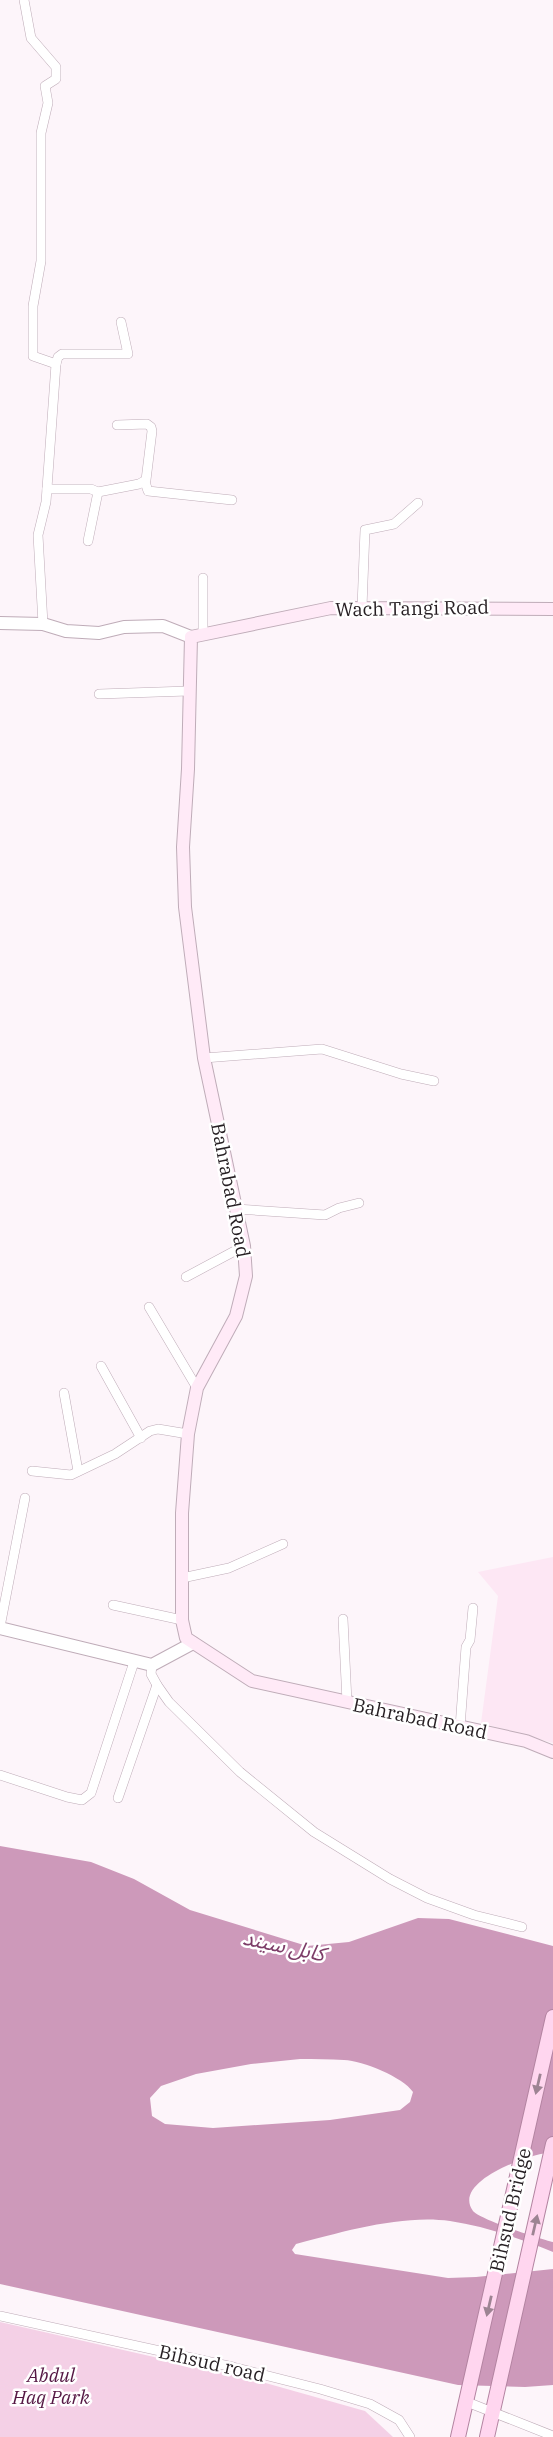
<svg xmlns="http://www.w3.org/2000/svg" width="553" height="2437" viewBox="0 0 553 2437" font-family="'IBM Plex Serif','Noto Sans Arabic',serif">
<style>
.built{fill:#fde7f4}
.park{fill:#f4d0e6}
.water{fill:#cd99ba;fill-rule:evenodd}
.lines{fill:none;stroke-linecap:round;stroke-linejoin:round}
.minor-casing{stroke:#bfacb8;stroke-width:10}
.tertiary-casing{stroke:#bfacb8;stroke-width:14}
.secondary-casing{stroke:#bfacb8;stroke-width:14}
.primary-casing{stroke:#b384a1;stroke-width:16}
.minor{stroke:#fff;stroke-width:9}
.tertiary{stroke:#fff;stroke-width:12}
.secondary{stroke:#ffeaf7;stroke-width:12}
.primary{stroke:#ffd6ef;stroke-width:14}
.oneway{fill:#9d8493}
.labels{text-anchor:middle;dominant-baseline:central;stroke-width:5;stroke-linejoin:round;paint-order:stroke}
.street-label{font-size:19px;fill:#261f23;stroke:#fff}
.park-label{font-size:19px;font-style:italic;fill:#551844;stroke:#fff}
.water-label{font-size:21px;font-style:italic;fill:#7d3d68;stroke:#fff}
</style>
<rect width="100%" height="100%" fill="#fdf5fa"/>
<path class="built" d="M553,1557V1743L481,1723L498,1596L478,1572Z"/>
<path class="park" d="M0,2322L251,2379L365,2411L393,2437H0Z"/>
<path class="water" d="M0,1846L91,1862L134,1879L190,1910L307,1946L349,1942L418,1918L449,1919L553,1946V2152C532,2153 451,2181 473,2211C479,2219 540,2239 553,2242V2252C520,2239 485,2226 450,2221C403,2214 341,2232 296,2244L292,2250L295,2254L448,2278L476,2277L553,2269V2385L525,2387L458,2385L0,2284ZM300,2059C315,2059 330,2059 344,2060C363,2061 403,2077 413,2092L410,2102L400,2110L330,2120L213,2128L165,2124L152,2116L150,2098L161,2086L196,2074L251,2064Z"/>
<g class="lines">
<defs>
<g id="minor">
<path d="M24,0L31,38L56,67V79L45,86L48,103L41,133V261L33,306V356L56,364L46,502L38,535L43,624"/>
<path d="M56,364L58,357L62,354H128L121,322"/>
<path d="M145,482L148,491L232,500"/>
<path d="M47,489H91L98,492L88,541"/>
<path d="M98,492L139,484L146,480L152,431L151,427L147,424L117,425"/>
<path d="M362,607L365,530L394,524L418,503"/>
<path d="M203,634V578"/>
<path d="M99,694L188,691"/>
<path d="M204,1058L322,1049L401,1074L434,1081"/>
<path d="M236,1209L325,1215L339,1208L359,1203"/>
<path d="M186,1277L244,1246"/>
<path d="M149,1307L197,1388"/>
<path d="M101,1366L141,1438"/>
<path d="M64,1393L78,1471"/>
<path d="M32,1471L71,1475L115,1454L150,1431L158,1429L188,1434"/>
<path d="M182,1578L229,1568L283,1544"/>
<path d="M113,1605L182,1620"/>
<path d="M343,1619L347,1702"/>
<path d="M0,1627L25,1498"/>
<path d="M152,1665L151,1674L157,1685L169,1702L240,1772L314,1832L390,1879L427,1898L474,1915L522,1927"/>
<path d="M460,1727L466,1647L470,1640L473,1608"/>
<path d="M0,1775L67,1797L82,1800L91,1793L134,1662"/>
<path d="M118,1798L157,1685"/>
<path d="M0,2316L233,2367L320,2389L370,2404L399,2420L410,2437"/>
<path d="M467,2402L553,2436"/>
</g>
<g id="tertiary">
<path d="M0,623L43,624L66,631L99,633L124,627L163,626L191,637"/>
<path d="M0,1628L152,1665L193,1643"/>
</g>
<path id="secondary" d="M553,609L331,608L191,637L188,769L183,847L185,907L204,1058L244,1246L246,1276L236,1316L197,1388L188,1434L182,1513V1620L186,1638L252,1681L526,1741L553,1752"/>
<g id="primary">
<path d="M458,2437L553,2017"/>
<path d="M487,2437L553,2144"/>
</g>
</defs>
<use href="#minor" class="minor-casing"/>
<use href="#tertiary" class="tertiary-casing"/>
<use href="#secondary" class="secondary-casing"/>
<use href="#primary" class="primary-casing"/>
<use href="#minor" class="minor"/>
<use href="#tertiary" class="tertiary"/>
<use href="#secondary" class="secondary"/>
<use href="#primary" class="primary"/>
</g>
<defs><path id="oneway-solid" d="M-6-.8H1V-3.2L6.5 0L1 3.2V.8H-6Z" transform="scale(1.75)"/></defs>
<g class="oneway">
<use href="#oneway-solid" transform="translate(538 2084) rotate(103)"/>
<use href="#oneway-solid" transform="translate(535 2225) rotate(-77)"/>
<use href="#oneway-solid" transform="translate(489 2306) rotate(103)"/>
</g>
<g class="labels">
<g class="street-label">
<text transform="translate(412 608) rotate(-1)">Wach Tangi Road</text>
<text transform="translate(231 1190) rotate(79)">Bahrabad Road</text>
<text transform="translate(420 1718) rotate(12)">Bahrabad Road</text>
<text transform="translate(510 2210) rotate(-77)">Bihsud Bridge</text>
<text transform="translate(212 2363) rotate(13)">Bihsud road</text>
</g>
<g class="park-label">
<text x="51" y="2375">Abdul<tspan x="51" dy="22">Haq Park</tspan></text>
</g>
<g class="water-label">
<text transform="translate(284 1945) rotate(12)">کابل سيند</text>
</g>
</g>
</svg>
